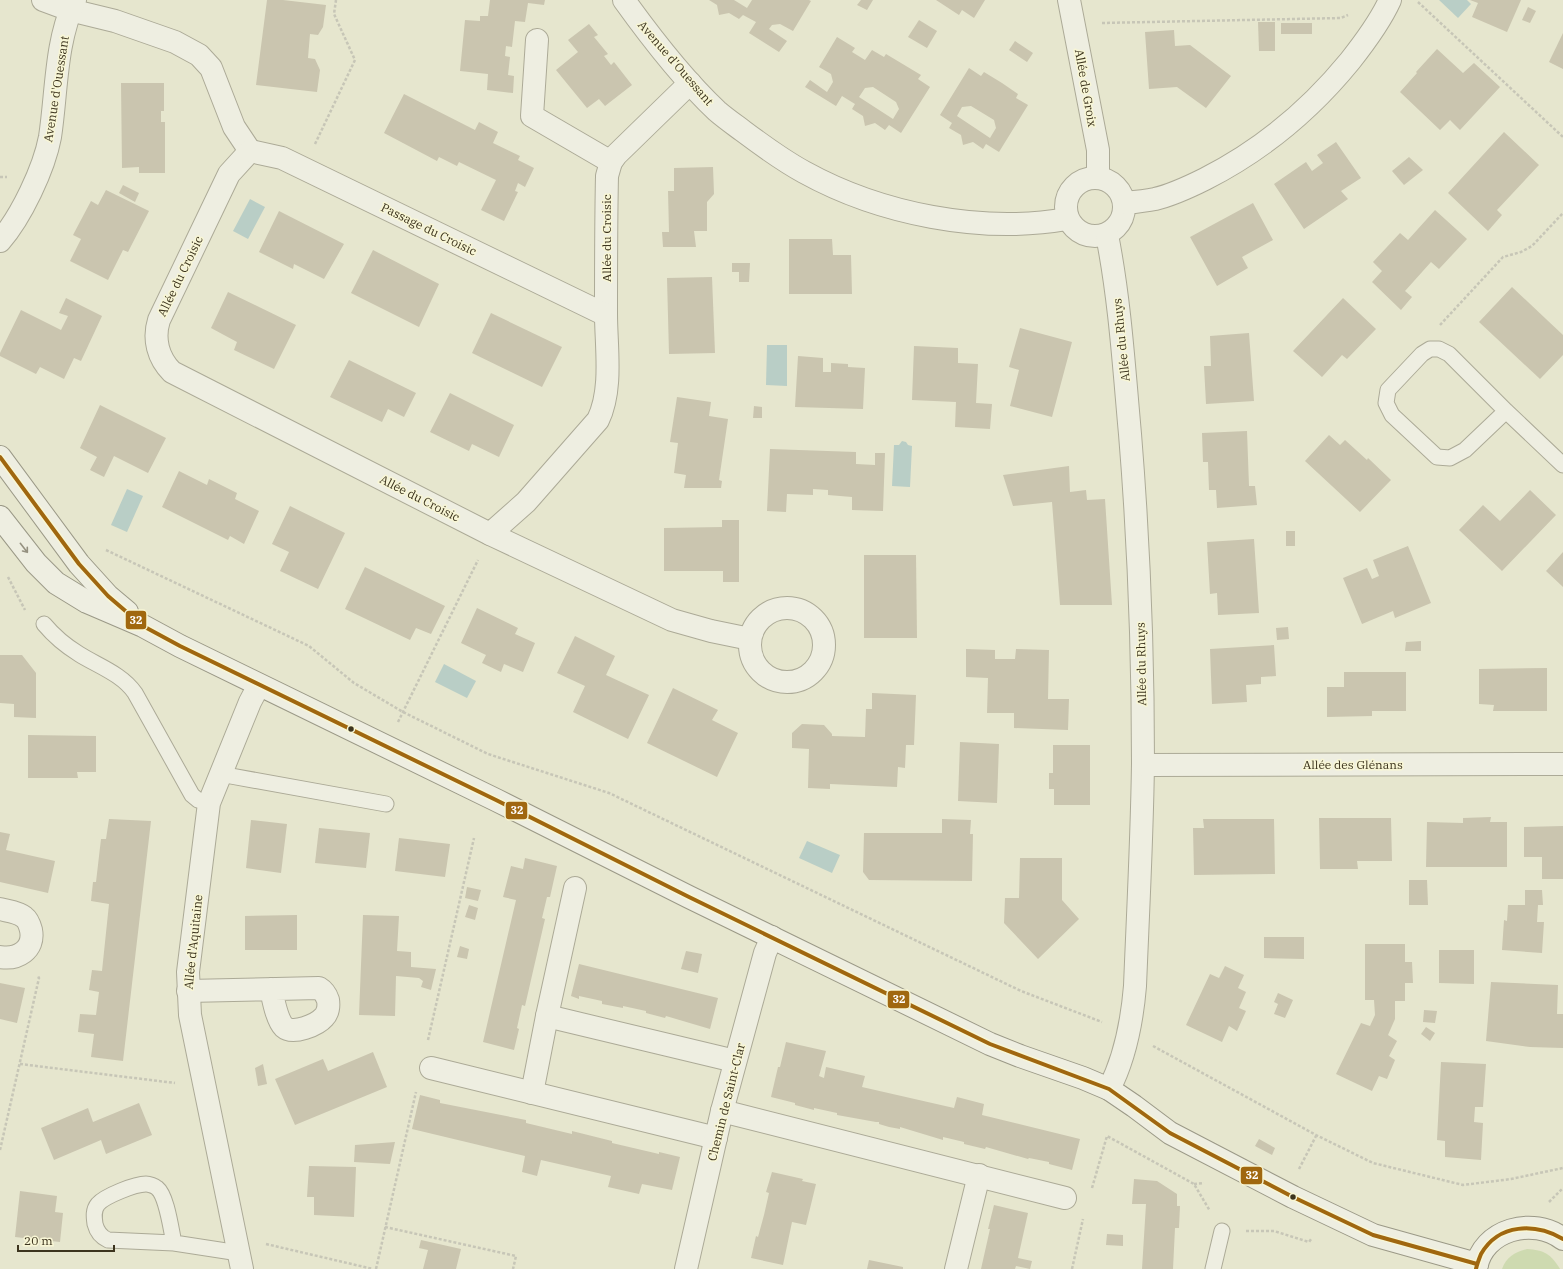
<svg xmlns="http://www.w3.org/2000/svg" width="1563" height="1269" viewBox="0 0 1563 1269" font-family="'IBM Plex Serif',serif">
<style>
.green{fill:#cedab0}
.water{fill:#b9cec6}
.building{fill:#cac5af;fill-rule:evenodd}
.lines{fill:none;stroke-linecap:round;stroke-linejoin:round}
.lane-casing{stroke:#acaa97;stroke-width:17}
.street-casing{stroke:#acaa97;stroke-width:24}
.secondary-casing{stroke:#9b9987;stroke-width:24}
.path{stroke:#c7c6b7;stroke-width:2.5;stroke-dasharray:3 2;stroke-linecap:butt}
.lane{stroke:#eeeee1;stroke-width:15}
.street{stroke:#eeeee1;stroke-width:22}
.secondary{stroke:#eeeee1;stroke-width:22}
.bus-1-casing{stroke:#f8f6d5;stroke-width:7}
.bus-1{stroke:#a0670f;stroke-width:4}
.oneway{stroke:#959180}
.bus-dot{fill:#3c341e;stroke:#f8f6d5;stroke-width:1.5}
.labels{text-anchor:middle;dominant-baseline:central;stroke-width:3;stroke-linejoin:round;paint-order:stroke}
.street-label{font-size:12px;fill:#3c341e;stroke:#f8f6d5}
.line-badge{stroke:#f8f6d5;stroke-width:1.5}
.badge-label{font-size:11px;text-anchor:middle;font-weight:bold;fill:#fff}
</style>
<rect width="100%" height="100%" fill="#e6e6ce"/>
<path class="green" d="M1527,1249C1544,1250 1551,1254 1560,1269H1502C1506,1257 1515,1252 1527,1249Z"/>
<g class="water">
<path d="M1439,0H1467L1471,4L1458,18Z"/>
<path d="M250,199L265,207L248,239L233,231Z"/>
<path d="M767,345H787V386L766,385Z"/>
<path d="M902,441L906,442L908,445L912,446L910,487L892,486L894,445H899Z"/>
<path d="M127,489L143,496L127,532L111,525Z"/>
<path d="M444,664L476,681L467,698L435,682Z"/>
<path d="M807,841L840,855L832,873L799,858Z"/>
</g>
<g class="building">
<path d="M267,0H283L326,5L323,27L318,35L310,34L308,58L315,59L320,70L317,92L256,85Z"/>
<path d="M490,0H545L544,5L528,3L525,22L515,21L512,47L506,46L505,56L510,57L508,75L514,76L513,93L487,90L488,74L460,71L465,20L480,21V16H488Z"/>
<path d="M709,0H734L747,8L752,0H809L811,1L793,31L780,24L772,25L769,29L787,41L779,52L749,33L756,22L743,15L739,19L729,13L719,15L717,5Z"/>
<path d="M861,0H873L867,10L857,5Z"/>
<path d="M936,0H985L974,18L962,10L959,15Z"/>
<path d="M1470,0H1521L1507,32L1472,17L1478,3Z"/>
<path d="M1528,7L1536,11L1530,23L1522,20Z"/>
<path d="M919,20L937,31L927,48L908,37Z"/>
<path d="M1258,22H1275V51H1259Z"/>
<rect x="1281" y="23" width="31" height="11"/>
<path d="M589,24L598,35L594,37L608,54L604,56L611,65L614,62L632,85L605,106L599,99L587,108L556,70L578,52L568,40Z"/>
<path d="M1174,30L1175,46L1190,45L1231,76L1206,108L1177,87L1149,89L1145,32Z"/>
<path d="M1563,33V69L1549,62Z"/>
<path d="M837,37L855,48L852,52L865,60L872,50L884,57L886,54L921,75L918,79L930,87L901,133L889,125L885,130L875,123L865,126L863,116L852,109L855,104L842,96L836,106L805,87L810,80L827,92L833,82L831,74L819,67ZM873,87L896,102L899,109L893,119L859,97L865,88Z"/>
<path d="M1015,41L1033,53L1027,62L1009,50Z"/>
<path d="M1437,49L1463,73L1474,63L1500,87L1460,130L1450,120L1440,130L1400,92L1417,73L1416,72Z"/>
<path d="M969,68L981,76L984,72L1002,83L1018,94L1016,98L1028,105L999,152L986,144L983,149L973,142L963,145L961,135L949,128L952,123L940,115ZM971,106L994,120L996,128L990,138L957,116L962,107Z"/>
<path d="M121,83H164V111H161V122H165V173H139V167L122,168Z"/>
<path d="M404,94L475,130L479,122L498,132L493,143L520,156L518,160L534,168L525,187L518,183L515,191L518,192L504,221L481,210L496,180L459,162L457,166L439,157L437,161L384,133Z"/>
<path d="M1504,132L1539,165L1497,210L1502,215L1488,231L1448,193Z"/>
<path d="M1336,142L1361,178L1341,191L1348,199L1304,229L1274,184L1306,162L1312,171L1323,163L1317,155Z"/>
<path d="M1409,157L1423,170L1404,185L1392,171Z"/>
<path d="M713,167L714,194L707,202V231H694L696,247H663L662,232H669L668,191H674V168Z"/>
<path d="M123,185L139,193L135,202L119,193Z"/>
<path d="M106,190L149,211L128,252L123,250L108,280L70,261L81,239L73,235L91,201L98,205Z"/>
<path d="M1253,203L1273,240L1242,257L1248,268L1217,286L1190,237Z"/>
<path d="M1435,210L1467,239L1439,269L1431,262L1405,291L1412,297L1401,310L1372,282L1382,271L1373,262L1400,233L1408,240Z"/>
<path d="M279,211L344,244L324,279L294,264L293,269L259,252Z"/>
<path d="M789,239H832L833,255H851L852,294H789Z"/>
<path d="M373,250L439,284L419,327L351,293Z"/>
<path d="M732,263H750L749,282H739V272H732Z"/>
<path d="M712,277L715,353L669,354L667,278Z"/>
<path d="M1512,287L1563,335V355L1540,379L1479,322Z"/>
<path d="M228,292L296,325L274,369L234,350L237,342L211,328Z"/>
<path d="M66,298L102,316L81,361L74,358L64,379L40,367L36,374L0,356V353L21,310L61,330L68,316L59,313Z"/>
<path d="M1343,298L1376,329L1347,359L1342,355L1322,377L1293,351Z"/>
<path d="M491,313L562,347L542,387L472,353Z"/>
<path d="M1020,328L1072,342L1052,417L1010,406L1019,370L1009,367Z"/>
<path d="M1249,333L1254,401L1206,404L1204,366H1211L1210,336Z"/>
<path d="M914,346L958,348V363L978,364L976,403L992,404L990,429L955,427L956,402L912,400Z"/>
<path d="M798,356L823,358V372H831V363L848,364V367L865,368L863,409L795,407Z"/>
<path d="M349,360L416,393L404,417L388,409L382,422L330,397Z"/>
<path d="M450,393L514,425L499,457L472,444L469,451L430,432Z"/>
<path d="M677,397L711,402L709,416L728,419L719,480L722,481L721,488H684L686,475L674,473L678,443L670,442Z"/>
<path d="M100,405L166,438L148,473L114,456L104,477L90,470L97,457L80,448Z"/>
<path d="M754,406L762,407V418H753Z"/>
<path d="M1247,431L1249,486H1255L1257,505L1217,508L1216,490H1209L1208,462H1203L1202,433Z"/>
<path d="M1329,435L1340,445L1345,440L1367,460L1368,458L1391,480L1360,512L1305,461Z"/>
<path d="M770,449L856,452V464L875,465V453H885L883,511L852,510V497L828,495V490L813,489V495L787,494L786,512L767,511Z"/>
<path d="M1069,466L1070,492L1086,490L1087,500L1105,499L1112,605H1060L1052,502L1013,506L1003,475Z"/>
<path d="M179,471L207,485L209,479L237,493L235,499L259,511L244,544L230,536L228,540L162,507Z"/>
<path d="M1530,490L1556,515L1502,571L1459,530L1483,505L1500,521Z"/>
<path d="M290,506L345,533L318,589L280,571L289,552L272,544Z"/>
<path d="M722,520H739V582H723V571H664V528L722,527Z"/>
<rect x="1286" y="531" width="9" height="15"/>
<path d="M1254,539L1259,613L1218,615L1217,593L1210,594L1207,542Z"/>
<path d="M1408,546L1431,603L1395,618L1393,611L1362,624L1343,578L1367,568L1372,579L1379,576L1373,560Z"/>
<path d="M1563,552V587L1546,571Z"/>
<path d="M864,555H916L917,638H864Z"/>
<path d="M365,567L445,606L431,634L416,628L410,640L345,609Z"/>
<path d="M477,608L518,628L515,634L535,643L523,672L504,664L501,672L482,663L486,655L461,643Z"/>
<path d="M1288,627L1289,639L1277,640L1276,628Z"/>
<path d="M575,636L615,656L606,675L649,695L628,739L573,712L585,686L557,673Z"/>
<path d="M1421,641V651H1405L1406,642Z"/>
<path d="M1274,645L1276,676L1261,677V684L1246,685L1247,702L1212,704L1210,649Z"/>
<path d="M966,649L995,650V659H1015L1016,649L1049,650L1048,699H1069L1068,730L1014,728V713H987L988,678L966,677Z"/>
<path d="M0,655H22L36,673V718L14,717V704L0,703Z"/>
<path d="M1547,668V711H1493L1494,705L1479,704V669Z"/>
<path d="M1344,672H1406V711H1372V716L1327,717V687H1344Z"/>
<path d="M673,688L718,710L712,720L738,733L717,777L647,743Z"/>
<path d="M872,693L916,695L914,745H906L905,768L898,767L897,787L830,784V789L808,788L809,749L792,748V733L802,724L824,725L832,734V736L865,737L866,709H872Z"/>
<path d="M28,735L96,736V772H77L78,778H28Z"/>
<path d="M960,742L999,744L997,803L958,801Z"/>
<path d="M1053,745H1090V805H1054V789H1049V773H1053Z"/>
<path d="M1491,817L1490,822H1507V867H1426L1427,822L1463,823V818Z"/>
<path d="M1319,818H1391L1392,861H1357L1358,869H1320Z"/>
<path d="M109,819L151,821L123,1061L91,1057L94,1034L78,1032L80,1014L96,1015L99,992L89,990L92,970L102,971L109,904L91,901L93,882H96L101,839H106Z"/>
<path d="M942,819L971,820L970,834H973L972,881L869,880L863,872L864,833H942Z"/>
<path d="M1203,819H1274L1275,874L1194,875L1193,828H1204Z"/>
<path d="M251,820L287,824L281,873L246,868Z"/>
<path d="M1563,826V879H1542V857H1524V827Z"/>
<path d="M319,828L370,833L366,868L315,863Z"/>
<path d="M0,832L10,834L6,850L55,861L48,893L0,882Z"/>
<path d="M399,838L450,844L445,877L395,871Z"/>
<path d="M525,858L557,866L550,897H547L542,918L545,919L525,1006L522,1005L517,1028L519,1029L514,1050L483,1042L516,900L503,897L511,866L523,869Z"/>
<path d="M1020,858H1062V900L1079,919L1038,959L1004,923L1005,898H1019Z"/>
<path d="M1409,880H1427L1428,905H1409Z"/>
<path d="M467,887L481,890L478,901L465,898Z"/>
<path d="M1525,890H1542L1543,905H1538L1537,922H1544L1542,953L1502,950L1504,920L1507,921L1508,905H1525Z"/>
<path d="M469,905L478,908L475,920L465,917Z"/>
<path d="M297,915V950H245V916Z"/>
<path d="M363,915L399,916L397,951L411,952V967L436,969L431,990L421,987L423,981L419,978L396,976L395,1016L359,1015Z"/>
<path d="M1264,937H1304V959L1264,958Z"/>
<path d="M1365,944H1405V962H1412L1413,983H1405V1001H1395V1019L1388,1035L1397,1041L1389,1056L1395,1060L1387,1079L1379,1076L1372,1091L1336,1074L1361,1023L1370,1026L1375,1015L1374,1000H1365Z"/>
<path d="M460,946L469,949L467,959L457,957Z"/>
<path d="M1439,950H1474V984L1439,983Z"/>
<path d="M686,951L702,954L698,973L681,969Z"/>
<path d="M579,964L718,998L710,1029L666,1016L665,1018L646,1013V1011L623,1006V1008L602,1004V1001L579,996V999L571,996Z"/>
<path d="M1225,966L1244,975L1238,988L1246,992L1239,1008L1246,1011L1237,1031L1229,1026L1222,1042L1186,1025L1210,974L1219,978Z"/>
<path d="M1491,982L1558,985L1557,1014H1563V1048L1530,1047L1486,1041Z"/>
<path d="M0,983L25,988L17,1023L0,1019Z"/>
<path d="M1278,993L1293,1000L1285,1018L1274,1014L1278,1004L1274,1002Z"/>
<path d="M1424,1010L1437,1011L1435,1023L1423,1022Z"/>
<path d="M1426,1027L1435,1033L1430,1041L1421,1034Z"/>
<path d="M786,1042L826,1051L819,1076L824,1078L826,1067L865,1076L862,1087L954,1108L957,1097L984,1104L982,1115L1080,1139L1072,1170L1049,1164V1162L1029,1158L1028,1159L986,1147L985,1149L964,1144V1142L943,1137V1140L900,1127V1129L889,1127L879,1124V1122H876L837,1115V1113L814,1108V1110L795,1105V1103L771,1097L778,1067H780Z"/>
<path d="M373,1052L387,1087L295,1125L275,1079L323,1059L328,1071Z"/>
<path d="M1441,1062L1486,1064L1483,1107H1475L1474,1122L1483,1123L1481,1160L1445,1157V1141L1437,1140Z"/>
<path d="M263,1064L267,1084L258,1086L255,1068Z"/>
<path d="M420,1095L440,1100V1103L526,1120V1123L572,1134V1131L612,1141V1143L659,1154V1152L680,1157L672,1190L642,1184L639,1194L608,1187L611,1176L541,1160L537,1176L522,1172L525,1156L412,1129Z"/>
<path d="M139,1103L152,1135L106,1154L101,1140L54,1160L41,1128L88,1108L93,1122Z"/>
<path d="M1259,1139L1275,1148L1272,1155L1255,1146Z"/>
<path d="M395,1142L390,1164L354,1162L355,1145Z"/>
<path d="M309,1166L356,1167L354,1217L314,1215V1197H307Z"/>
<path d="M772,1172L803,1179L802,1181L816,1184L806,1225L792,1222L783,1265L751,1258L756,1236L758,1237L764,1215L769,1193L766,1192Z"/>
<path d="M1134,1179L1157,1181L1177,1194V1206H1180L1179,1228H1175L1173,1269H1142L1146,1204H1132Z"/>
<path d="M20,1191L57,1196L55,1212L63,1213L60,1242L15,1237Z"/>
<path d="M994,1205L1028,1213L1018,1258L1032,1261L1030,1269L1016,1266L1015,1269H981L990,1229H988Z"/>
<path d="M1107,1234L1123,1235V1246L1106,1245Z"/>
<path d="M421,1240L461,1249L456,1269H423L428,1250L419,1248Z"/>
<path d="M869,1260L903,1267V1269H867Z"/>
</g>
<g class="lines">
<defs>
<g id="lane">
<path d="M1506,411L1465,450L1450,458L1437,457L1392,415L1386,403L1388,390L1422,354L1430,349H1439L1449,354L1506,411L1563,465"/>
<path d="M44,624C54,636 66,646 79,654C98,666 122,674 135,693L192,795L198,800L209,803"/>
<path d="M220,774L386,804"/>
<path d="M174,1243C171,1230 167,1196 157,1188C155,1186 149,1184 146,1184C135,1184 105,1196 98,1204C93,1210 94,1217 95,1224C97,1232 101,1237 108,1240L174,1243L239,1253"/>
<path d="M1213,1269L1222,1231"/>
</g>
<g id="street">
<path d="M43,0L70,10L115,21L175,42L199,55L211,68L234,127L250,151L229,174L159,320C153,339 158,358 172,372L490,534L526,502L598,420C613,389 606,347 606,314C606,268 606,222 607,176L611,162L616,155L690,83"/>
<path d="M624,0C652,39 682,78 717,111C725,118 735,125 743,131C763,146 782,160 804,172C880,214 981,234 1067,219"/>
<path d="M1069,0L1098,150V178"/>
<path d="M537,40L532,116L611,162"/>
<path d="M250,151L282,158L606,315"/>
<circle cx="1095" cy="207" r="29"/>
<path d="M1125,203C1135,202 1145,201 1155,199C1172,195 1189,187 1205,179C1262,150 1310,110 1350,61C1365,42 1380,22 1390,0"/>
<path d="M1107,235C1120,301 1124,368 1130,434C1139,544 1143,653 1143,763C1142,838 1138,912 1135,986C1132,1022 1125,1058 1109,1089"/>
<path d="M0,241C21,217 44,169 50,137C57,91 55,43 75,0"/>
<path d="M490,534L672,620L711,631L750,639"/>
<circle cx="787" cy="645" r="37"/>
<path d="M1143,765L1563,764"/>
<path d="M0,909C7,911 18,912 24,917C28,920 30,926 31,930C35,950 17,960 0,957"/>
<path d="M188,991L319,988C324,991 326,994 328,1000C329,1006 328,1013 324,1017C317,1025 293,1035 284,1027C277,1020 273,999 271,989"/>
<path d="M547,1016L735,1061"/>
<path d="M431,1068L716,1138"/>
<path d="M532,1093L547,1016L575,888"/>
<path d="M722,1111L1065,1198"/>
<path d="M242,1269L190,1015L188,972L209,803L250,702L259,685"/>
<path d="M686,1269L722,1111L765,953L772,937"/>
<path d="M956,1269L979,1175"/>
</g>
<g id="secondary">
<path d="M0,457L79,564L108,596L127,612"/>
<path d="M0,517L36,563L56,583L87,602L143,626L180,646L496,800L689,897L990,1044L1020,1056L1083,1078L1109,1089L1134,1106L1170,1133L1293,1197L1373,1235L1477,1264"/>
<path d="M1476,1269C1482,1229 1534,1216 1563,1239"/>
</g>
</defs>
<use href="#lane" class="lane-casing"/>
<use href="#street" class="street-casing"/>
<use href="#secondary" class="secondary-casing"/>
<g class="path">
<path d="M1418,2L1563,137"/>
<path d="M1102,23L1341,18L1348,15"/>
<path d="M315,144L355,60L334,14L336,0"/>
<path d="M0,177H7"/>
<path d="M1440,325L1503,257L1521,252L1532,246L1563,213"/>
<path d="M106,550L309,646L354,683L403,712L488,754L609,793L1021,991L1102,1022"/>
<path d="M8,577L25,610"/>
<path d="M398,722L478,560"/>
<path d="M428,1040L474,838"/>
<path d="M1153,1046L1316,1135L1373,1163L1463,1185L1511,1179L1563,1168"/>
<path d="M20,1064L175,1083"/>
<path d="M0,1150L39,978L38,976"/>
<path d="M1299,1169L1316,1136"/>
<path d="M1194,1184L1204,1183"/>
<path d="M1092,1188L1107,1136L1194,1184L1210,1211"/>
<path d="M1549,1202L1563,1188"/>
<path d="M385,1227L516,1256L513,1269"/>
<path d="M1246,1231H1274L1309,1242L1312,1238"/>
<path d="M266,1244L373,1269"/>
<path d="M376,1269L416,1092"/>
<path d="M1072,1269L1083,1219"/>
</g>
<use href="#lane" class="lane"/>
<use href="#street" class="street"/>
<use href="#secondary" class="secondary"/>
<defs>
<g id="bus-1">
<path d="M0,457L79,564L108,596L143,626L180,646L496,800L689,897L990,1044L1109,1089L1170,1133L1293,1197L1373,1235L1477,1264"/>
<path d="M1476,1269C1477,1264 1479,1259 1481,1254C1499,1223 1535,1223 1563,1239"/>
</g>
</defs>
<use href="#bus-1" class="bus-1-casing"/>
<use href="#bus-1" class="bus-1"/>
</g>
<defs><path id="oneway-shaft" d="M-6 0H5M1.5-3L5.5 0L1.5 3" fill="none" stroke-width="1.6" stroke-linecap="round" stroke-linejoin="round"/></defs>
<use class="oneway" href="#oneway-shaft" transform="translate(24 548) rotate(52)"/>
<g class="bus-dot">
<circle cx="351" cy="729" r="3.5"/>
<circle cx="1293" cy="1197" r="3.5"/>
</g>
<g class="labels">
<g class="street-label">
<text transform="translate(676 63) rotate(49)">Avenue d'Ouessant</text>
<text transform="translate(1086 88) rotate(80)">Allée de Groix</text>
<text transform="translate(56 89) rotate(-81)">Avenue d'Ouessant</text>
<text transform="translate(429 229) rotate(26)">Passage du Croisic</text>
<text transform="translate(606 238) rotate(-90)">Allée du Croisic</text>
<text transform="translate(180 276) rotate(-64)">Allée du Croisic</text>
<text transform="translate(1121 340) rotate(-96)">Allée du Rhuys</text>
<text transform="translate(420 498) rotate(27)">Allée du Croisic</text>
<text transform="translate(1141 664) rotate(-91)">Allée du Rhuys</text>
<text x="1353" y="764">Allée des Glénans</text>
<text transform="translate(193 942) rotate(-84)">Allée d'Aquitaine</text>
<text transform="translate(726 1102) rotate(-76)">Chemin de Saint-Clar</text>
</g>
</g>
<g class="line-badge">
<rect x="125" y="610" width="22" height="20" rx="4" fill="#a0670f"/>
<rect x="505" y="801" width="23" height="19" rx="4" fill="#a0670f"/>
<rect x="887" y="990" width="23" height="19" rx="4" fill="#a0670f"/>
<rect x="1240" y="1166" width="23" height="19" rx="4" fill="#a0670f"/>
</g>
<g class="badge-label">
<text x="136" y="624">32</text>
<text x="517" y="814">32</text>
<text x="899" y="1003">32</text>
<text x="1252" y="1179">32</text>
</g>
<path d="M18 1245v6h96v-6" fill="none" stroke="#3c341e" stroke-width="2"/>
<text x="24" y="1245" font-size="12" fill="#3c341e" stroke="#f8f6d5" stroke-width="3" paint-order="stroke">20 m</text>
</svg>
